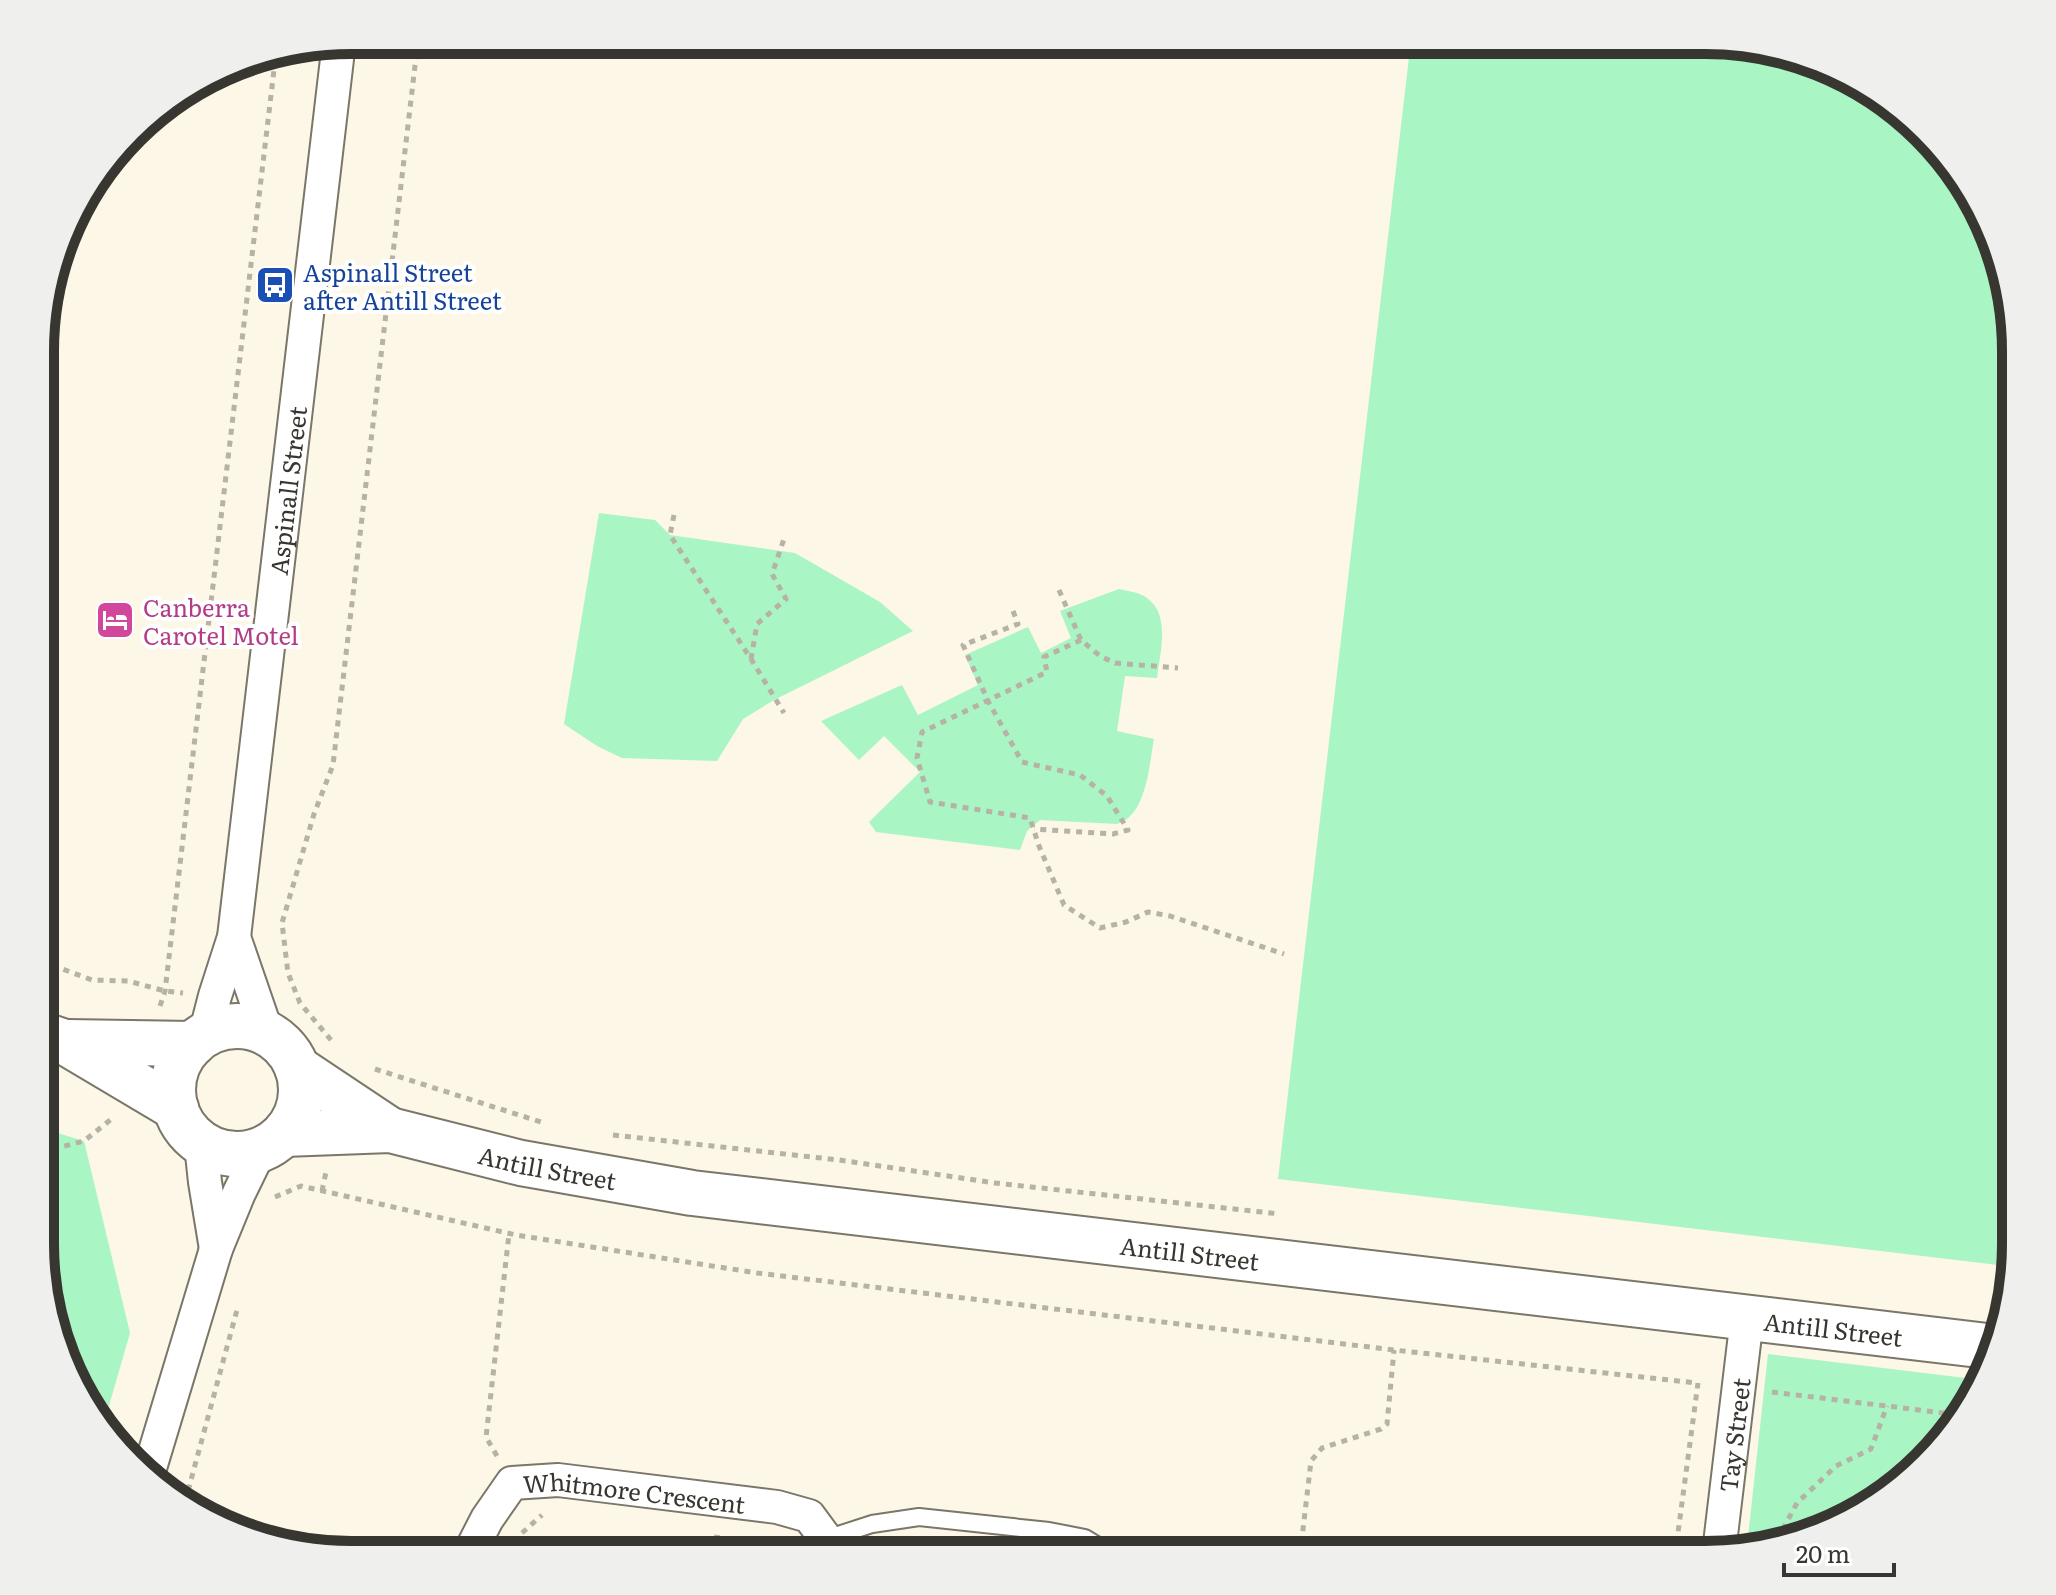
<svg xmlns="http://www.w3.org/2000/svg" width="2056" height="1595" viewBox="0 0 2056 1595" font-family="Literata,serif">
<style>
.green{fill:#aaf5c4}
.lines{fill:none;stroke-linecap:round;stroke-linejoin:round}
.lane-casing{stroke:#7a7668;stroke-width:20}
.street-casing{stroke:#7a7668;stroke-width:36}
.secondary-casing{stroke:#7a7668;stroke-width:48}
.path{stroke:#b6b2a5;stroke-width:5;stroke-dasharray:6 6;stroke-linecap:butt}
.lane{stroke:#fff;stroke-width:16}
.street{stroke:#fff;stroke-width:32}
.secondary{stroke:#fff;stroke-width:44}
.labels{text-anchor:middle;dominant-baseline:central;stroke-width:8;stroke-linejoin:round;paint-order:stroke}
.transit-label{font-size:24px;fill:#164399;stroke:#fff;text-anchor:start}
.street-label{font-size:24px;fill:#383630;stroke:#fff}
.hotel-label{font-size:24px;fill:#b23c85;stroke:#fff;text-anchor:start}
.rim{fill:none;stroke:#383630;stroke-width:10}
</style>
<rect width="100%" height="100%" fill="#fcf7e6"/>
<g class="green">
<path d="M1411,40L1724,41L1824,64L1910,118L1992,232L2016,351L2015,1267L1278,1179Z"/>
<path d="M599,513L655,520L670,535L795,553L880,602L913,631L774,700L743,719L717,761L622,758L597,746L564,724Z"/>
<path d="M1119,589C1127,591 1137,592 1144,596C1172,613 1160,651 1157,678L1125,676L1117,731L1154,739C1149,765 1147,815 1117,824L1040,820L1027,831L1020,850L876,832L869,822L920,772L884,736L859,760L821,721L902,685L918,715L978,685L965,655L1028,627L1041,653L1071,638L1060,611Z"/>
<path d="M41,1128L84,1141L130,1333L104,1423L72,1381L41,1264Z"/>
<path d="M1768,1354L1982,1380L1938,1449L1824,1531L1747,1546Z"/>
</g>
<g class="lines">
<defs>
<path id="lane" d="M826,1539L872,1524L919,1517L1049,1531L1085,1538L1113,1555"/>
<g id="street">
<path d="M234,937L267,1033"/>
<path id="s1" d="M205,1035L215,996L234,937L339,42"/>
<path d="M201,1144L205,1182L216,1249"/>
<path d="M147,1478L216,1249L239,1193L260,1150"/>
<path id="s2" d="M1719,1552L1747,1318"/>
<path id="s3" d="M469,1554L487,1519L512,1483L558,1480L777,1507L809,1516L826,1539L830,1555"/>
</g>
<g id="secondary">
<circle cx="237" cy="1090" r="64"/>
<path d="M41,1034L65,1042L176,1108"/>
<path d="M67,1042L193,1044"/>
<path d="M297,1068L390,1130"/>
<path id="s4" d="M284,1134L390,1130L521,1163L692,1193L1996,1347"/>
</g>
</defs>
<use href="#lane" class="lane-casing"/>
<use href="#street" class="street-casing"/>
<use href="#secondary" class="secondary-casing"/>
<g class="path">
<path d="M674,515L670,535L751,659L784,713"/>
<path d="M1059,590L1081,640L1100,656L1115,663L1178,668"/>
<path d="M1013,611L1018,624L963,645L988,701L1022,762L1080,775L1107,796L1128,830L1113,834L1034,829"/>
<path d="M1081,640L1044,657L1047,672L922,732L917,758L930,802L1030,818L1039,846L1064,905L1100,928L1126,922L1148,912L1170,916L1284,954"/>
<path d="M751,659L757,624L786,599L772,574L785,536"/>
<path d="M41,961L92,980L128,981L165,991L183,993"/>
<path d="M160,1006L165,991L276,53"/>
<path d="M331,1040L300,1003L288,973L282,923L314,814L333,765L418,40"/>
<path d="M375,1069L544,1123"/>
<path d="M613,1135L839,1160L995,1183L1280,1214"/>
<path d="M41,1152L84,1141L114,1117"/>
<path d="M322,1191L326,1172"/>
<path d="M275,1197L301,1186L516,1235L757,1273L1394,1350L1697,1383"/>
<path d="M1772,1392L1960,1415"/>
<path d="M497,1456L486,1437L509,1234"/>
<path d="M185,1502L237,1310"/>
<path d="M522,1533L542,1515"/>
<path d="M714,1537L781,1546L788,1555"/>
<path d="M1777,1540L1797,1503L1836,1466L1871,1449L1887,1406"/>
<path d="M1300,1555L1311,1461L1322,1448L1381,1429L1387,1424L1394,1350"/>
<path d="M1675,1555L1698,1383"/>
</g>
<use href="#lane" class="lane"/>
<use href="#street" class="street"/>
<use href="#secondary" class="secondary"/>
</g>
<defs>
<symbol id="bus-square" viewBox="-11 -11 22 22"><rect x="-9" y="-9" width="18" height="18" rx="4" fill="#1a4fb4" stroke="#fff"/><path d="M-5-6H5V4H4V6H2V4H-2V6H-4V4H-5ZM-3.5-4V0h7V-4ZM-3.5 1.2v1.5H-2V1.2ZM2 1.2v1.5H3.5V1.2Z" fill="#fff"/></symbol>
<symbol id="hotel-square" viewBox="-11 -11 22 22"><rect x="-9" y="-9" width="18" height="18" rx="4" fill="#d1479c" stroke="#fff"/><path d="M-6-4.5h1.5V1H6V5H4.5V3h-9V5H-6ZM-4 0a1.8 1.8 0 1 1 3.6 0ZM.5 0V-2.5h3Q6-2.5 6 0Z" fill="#fff"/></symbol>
</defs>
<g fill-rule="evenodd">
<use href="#bus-square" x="253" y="263" width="44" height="44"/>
<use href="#hotel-square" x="93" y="598" width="44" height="44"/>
</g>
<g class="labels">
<g class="transit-label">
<text x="303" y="271">Aspinall Street<tspan x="303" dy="28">after Antill Street</tspan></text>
</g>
<g class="street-label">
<text stroke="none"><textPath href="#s1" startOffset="552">Aspinall Street</textPath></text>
<text stroke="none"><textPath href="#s4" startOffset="268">Antill Street</textPath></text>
<text stroke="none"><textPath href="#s4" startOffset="916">Antill Street</textPath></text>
<text stroke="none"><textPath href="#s4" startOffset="1564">Antill Street</textPath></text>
<text stroke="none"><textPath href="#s2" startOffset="118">Tay Street</textPath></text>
<text stroke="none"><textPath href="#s3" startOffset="206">Whitmore Crescent</textPath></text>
</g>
<g class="hotel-label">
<text x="143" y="606">Canberra<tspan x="143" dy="28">Carotel Motel</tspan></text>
</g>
</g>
<path d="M0 0H2056V1595H0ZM351 54H1705A297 297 0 0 1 2002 351V1244A297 297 0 0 1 1705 1541H351A297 297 0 0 1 54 1244V351A297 297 0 0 1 351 54Z" fill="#efefee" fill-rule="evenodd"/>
<path class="rim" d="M351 54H1705A297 297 0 0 1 2002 351V1244A297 297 0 0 1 1705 1541H351A297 297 0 0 1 54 1244V351A297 297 0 0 1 351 54Z"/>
<path d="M1784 1563v12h110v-12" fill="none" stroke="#383630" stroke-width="4"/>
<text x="1796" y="1563" font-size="24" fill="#383630" stroke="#ffffff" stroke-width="6" paint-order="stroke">20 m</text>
</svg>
